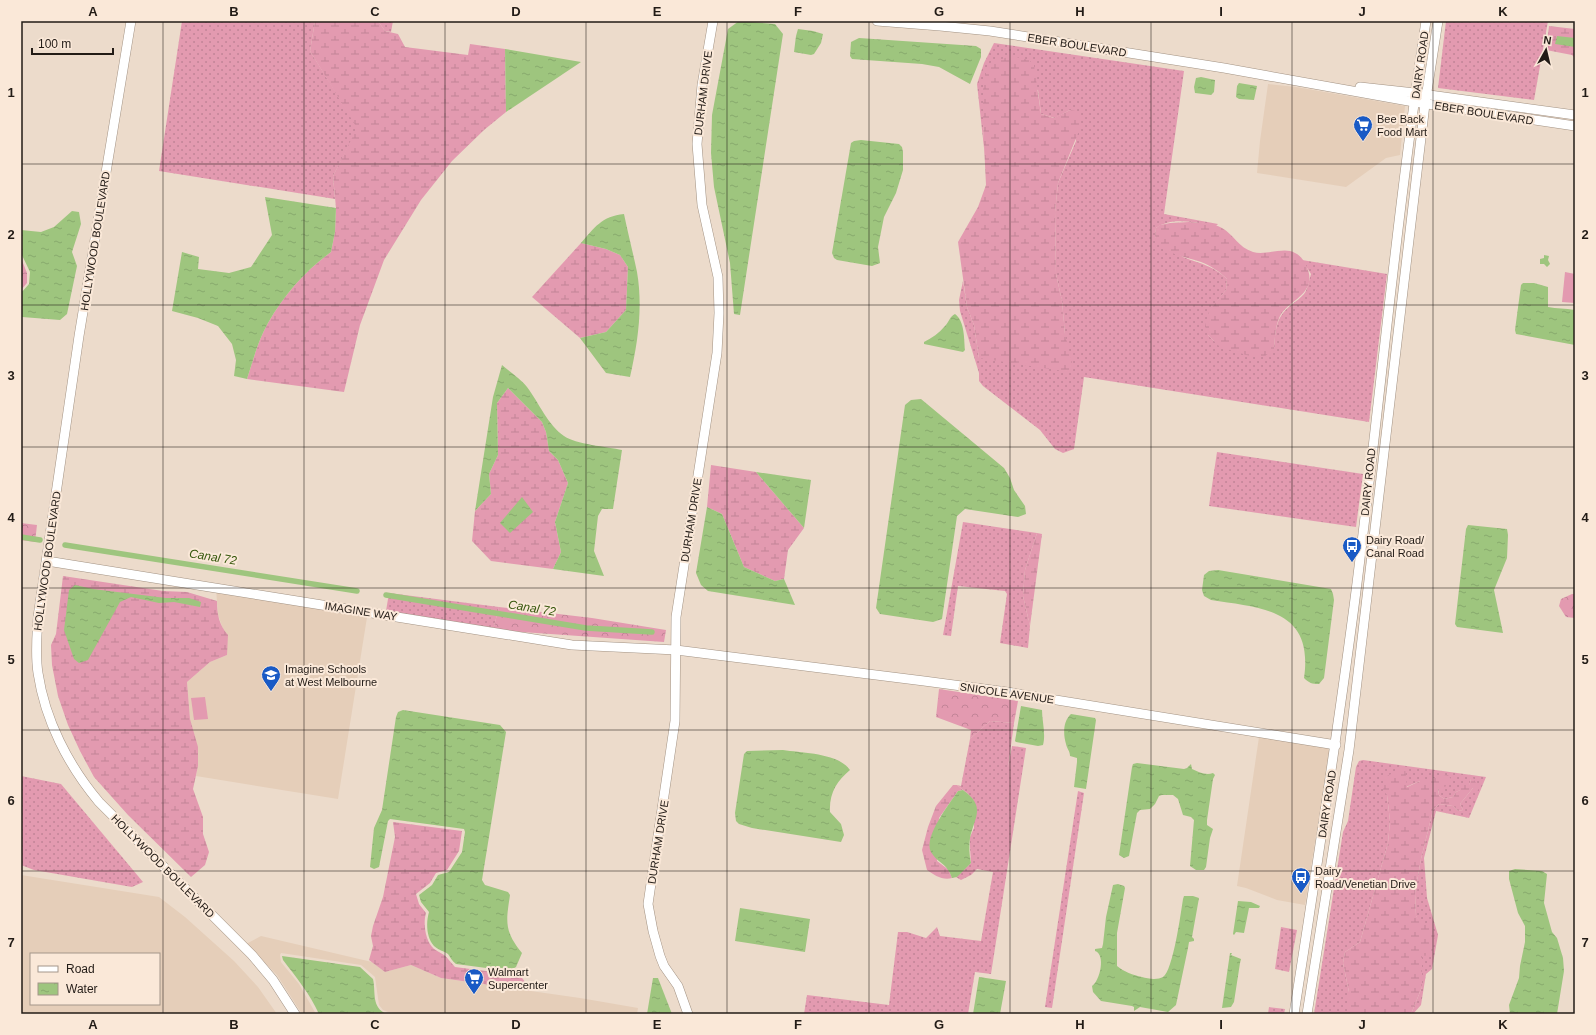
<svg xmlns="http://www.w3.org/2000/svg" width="1596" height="1035" viewBox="0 0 1596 1035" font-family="Helvetica,sans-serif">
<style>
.built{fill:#e5ceb9;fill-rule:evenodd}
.grass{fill:url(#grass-dots)}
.forest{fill:url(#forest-crowns)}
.wetland{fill:url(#wetland-marsh)}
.pitch{fill:#e39ab0}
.water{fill:url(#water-ripples)}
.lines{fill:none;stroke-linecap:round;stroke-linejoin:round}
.canal{stroke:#9ec57e;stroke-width:5.5}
.secondary-casing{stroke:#a29283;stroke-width:10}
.secondary{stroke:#fff;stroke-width:9}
.grid{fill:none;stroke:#221b16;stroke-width:1;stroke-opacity:0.55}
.labels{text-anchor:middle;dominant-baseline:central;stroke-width:4;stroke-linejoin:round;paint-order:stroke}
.street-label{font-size:11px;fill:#221b16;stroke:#fae8d8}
.poi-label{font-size:11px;fill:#221b16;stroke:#fae8d8;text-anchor:start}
.water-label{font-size:12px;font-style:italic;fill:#36580d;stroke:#fae8d8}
.neatline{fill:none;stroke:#221b16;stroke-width:1.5}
.grid-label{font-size:13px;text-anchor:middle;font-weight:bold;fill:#221b16}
</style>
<defs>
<pattern id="grass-dots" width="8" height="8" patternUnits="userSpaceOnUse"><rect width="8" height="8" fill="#e39ab0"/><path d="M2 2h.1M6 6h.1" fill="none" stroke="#c28497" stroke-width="1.8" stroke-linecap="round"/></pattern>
<pattern id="forest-crowns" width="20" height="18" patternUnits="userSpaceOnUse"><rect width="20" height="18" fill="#e39ab0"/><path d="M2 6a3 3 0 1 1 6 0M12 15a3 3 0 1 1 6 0" fill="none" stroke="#c28497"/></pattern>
<pattern id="wetland-marsh" width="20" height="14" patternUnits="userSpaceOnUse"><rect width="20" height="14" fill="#e39ab0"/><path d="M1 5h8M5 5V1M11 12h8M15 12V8" fill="none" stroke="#c28497"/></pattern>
<pattern id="water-ripples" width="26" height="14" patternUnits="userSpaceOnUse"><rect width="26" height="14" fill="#9ec57e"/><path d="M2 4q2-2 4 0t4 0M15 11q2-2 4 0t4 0" fill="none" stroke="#88a96c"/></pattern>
</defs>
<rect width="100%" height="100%" fill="#ecdbcb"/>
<g class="built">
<path d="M1268,84L1296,87L1405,106L1400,155L1386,158L1346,187L1257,173L1260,141Z"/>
<path d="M216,588L368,611L338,799L196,776L198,766L190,720L187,682L210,662L227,655L223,629L218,615Z"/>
<path d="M1259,737L1330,748L1305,905L1277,900L1246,888L1237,886Z"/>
<path d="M21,875L159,897L185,917L234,961L258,987L277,1014H21ZM31,954H159V1004H31Z"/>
<path d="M261,936L372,962L385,972L411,965L441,978L580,998L638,1008L637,1014H403L388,1012L383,1010L379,1005L375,977L361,965L281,953L280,955L281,962L299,984L316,1014H302L277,975L246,944Z"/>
</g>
<g class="grass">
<path d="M182,21H315L310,51L358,128L333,176L335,199L159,171Z"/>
<path d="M378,21H393L391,32L385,31Z"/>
<path d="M1446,21H1548L1534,100L1438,88Z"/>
<path d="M994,43L1184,71L1164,214L1218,224L1216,226C1198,223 1172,216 1156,228L1155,237C1163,243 1173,252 1183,257C1201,264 1212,265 1227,279L1226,290L1209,312L1208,335L1214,341L1274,349C1275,338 1275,325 1281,316C1287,306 1297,302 1304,294C1308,289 1309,280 1311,274L1302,260L1387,274L1369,422L1084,377L1074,449L1063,453L1055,449L1040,430L983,386L979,381V373L960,311L959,300L963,281L967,307L974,325L979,358L1065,334L1062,301L1056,274L1055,212L1058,183L1076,141L1070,110L1055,118L1041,114L1038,90L983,81V124L985,157L977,84L984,63Z"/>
<path d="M1217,452L1363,474L1356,527L1209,506Z"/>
<path d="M963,522L1037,533L1025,570L1023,596L1030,626L1028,648L1000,643L1007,594L1005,591L958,586L951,636L943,635Z"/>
<path d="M389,593L499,607L493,630L386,611Z"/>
<path d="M990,721L1014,723L1008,768L1012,746L1026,748L991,974L975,972L968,1014H804L807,995L889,1005L898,932H907L926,938L937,927L940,936L981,941L993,872L977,869L971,875L961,880L956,877L971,863L970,847V837L974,828V801L967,793L957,785L961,786L970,739Z"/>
<path d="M1363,760L1486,777L1469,818L1436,811L1424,858L1427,898L1438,935L1432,969L1426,974L1421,1005L1413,1014H1411L1422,987V926L1416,916L1415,893L1421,859L1433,810L1439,804L1453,806L1458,811L1463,810L1460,804L1473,788L1471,779L1469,786L1456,792L1453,797L1444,799L1439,795L1438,788L1420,781L1387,795L1390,821L1388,843L1360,942L1345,952L1343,963L1349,992V1014H1314L1343,832L1348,821L1356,767L1359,761Z"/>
<path d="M21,776L61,784L143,882L132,887L34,870L21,865Z"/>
<path d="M1078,791L1084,793L1052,1008L1045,1007Z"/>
<path d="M1281,927L1297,930L1289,972L1275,969Z"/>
<path d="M1269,1007L1285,1009L1284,1014H1268Z"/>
</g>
<g class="forest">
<path d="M21,258L27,273V283L21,290Z"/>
<path d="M21,523L37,525L35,542L21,540Z"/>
<path d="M1572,594H1575V618L1566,617L1559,606L1561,599Z"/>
<path d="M499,607L592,618L666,630L664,642L493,630Z"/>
<path d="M939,689L1018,701L1014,723L990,721L970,739L971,730L936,717Z"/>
</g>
<g class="wetland">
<path d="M315,21H378L385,31L398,34L405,47L468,55L470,44L505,49L506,112L484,130L452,161L421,200L384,260L360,325L344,392L247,379C253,360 258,341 268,323C284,295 305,271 331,252L335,232L336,208L333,176L357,128L310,51Z"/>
<path d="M1549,26L1575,29V58L1572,55L1546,50Z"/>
<path d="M1011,56L1029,60L1034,65L1041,114L1054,118L1070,110L1081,112V126L1058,183L1055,212L1056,274L1062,301L1065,334L1072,362L1070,372L979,358L974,325L967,307L958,242L978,207L986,185L983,124V81L990,63Z"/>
<path d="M1189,222C1199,223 1213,223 1222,228C1234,235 1238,247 1253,252C1266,256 1284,246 1295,253C1302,256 1306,264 1308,270C1316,294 1289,300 1280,316C1275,326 1275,339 1274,349L1264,357H1253L1220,347L1208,335L1205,326L1209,311L1226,290L1227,279C1220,272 1211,266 1201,262C1187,257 1168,255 1158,243C1154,239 1155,234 1156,228L1160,225L1170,223Z"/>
<path d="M581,243L606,249L620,255L628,267L626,310L606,332L580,338L532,297Z"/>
<path d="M508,388L542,422L546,432L549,451L558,460L568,483L555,522L561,552L553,569L491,561L472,541L475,511L491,494L489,474L498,455L497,403Z"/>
<path d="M711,465L756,472L804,528L788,550L784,579L775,581L744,567L722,514L707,507Z"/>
<path d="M1037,533L1042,534L1030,626L1023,596L1025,570Z"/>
<path d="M63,576L163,591L187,592L217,601C217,614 219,625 228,635L227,655L210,662L187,682L190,719L198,747V766L193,789L203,817V834L209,852L205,865L191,877L128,815L94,777L80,751L68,725L58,696L52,665L51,645L56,634Z"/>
<path d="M1405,767L1407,787L1420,781L1448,775L1451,779L1447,786L1438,789L1439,795L1444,799L1453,797L1456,792L1460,790L1463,783L1469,785L1471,779L1473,778L1479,788L1477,792L1473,788L1460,804L1463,810L1458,811L1453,806L1439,804L1433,810L1421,859L1415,893L1416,916L1423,925L1432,924L1435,936L1432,955L1422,956V987L1411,1014H1349V992L1343,963L1345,952L1360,942L1388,843L1390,821L1387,795L1383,790L1385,777Z"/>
<path d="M953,785H957L963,790L958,791L939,818L937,861L949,870L952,878C943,881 934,875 927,870L922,850L928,827L936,806Z"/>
<path d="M393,822L462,831L459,851L447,870L436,873L430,883L416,894L419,904L426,913C423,923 425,941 434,949C437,951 441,953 444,955C448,958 451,963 455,967L509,974L516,970L532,991L441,978L411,965L385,972L369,960L373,946L371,936L373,926L383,897L395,837Z"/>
</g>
<g class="pitch">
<path d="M1565,272L1575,274V303L1562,302Z"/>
<path d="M205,697L208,719L194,720L191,698Z"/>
</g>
<g class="water">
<path d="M739,21L775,24L783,34L740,315L734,314L730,263L714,187L711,153L712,115L728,29Z"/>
<path d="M798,29L813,31L823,34L821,43L814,54L811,55L794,52L796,36Z"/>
<path d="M1557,36L1575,38V47L1555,44Z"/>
<path d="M859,38L976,46L981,49V57L970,84L939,67L922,64L852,59L850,56L851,42Z"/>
<path d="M505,49L581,62L506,112Z"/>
<path d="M1201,77L1215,80L1214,92L1211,95L1195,93L1194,87L1196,78Z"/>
<path d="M1239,83L1257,86L1254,100L1239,99L1236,97L1237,86Z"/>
<path d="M861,140L899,144L902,147L903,152V170L896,193L884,217L878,247L880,263L872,266L837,260L834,258L832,253L851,143L854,141Z"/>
<path d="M265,197L336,208L335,232L331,252C305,271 284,295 268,323C258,341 253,360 247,379L234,376L236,360L232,344L218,326L198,318L172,311L182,252L199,257L198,269L229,273L251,267L272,235Z"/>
<path d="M72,211L79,212L81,224L72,252L77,266L67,314L60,320L22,317L21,293L29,284L30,272L21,253V230L41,232L54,227Z"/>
<path d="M624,214C628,233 633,253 637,272C643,307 638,342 630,377L606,373L580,338L606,332L626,310L628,267L620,255L606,249L581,243C594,228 602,216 624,214Z"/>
<path d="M1544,255L1549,256L1548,260L1550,264L1547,267L1544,264H1540V259L1544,258Z"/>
<path d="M1523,283H1534L1548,287V307C1557,309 1565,308 1575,310V345L1516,334L1515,330L1521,285Z"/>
<path d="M955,314C965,321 964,340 965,350L963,352L924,344V342C932,338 939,333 945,326C949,322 950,316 955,314Z"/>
<path d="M502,365C510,372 521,379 527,387C539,403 548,425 564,436C575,444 608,447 622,450L613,509H602L598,516L594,551L604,576L553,569L561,552L555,522L568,483L558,460L549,451L546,432L542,422L508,388L497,403L498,455L489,474L491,494L475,511L493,397Z"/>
<path d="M921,399L1004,468L1010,478L1014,490L1025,506L1026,514L1018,517L965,509L957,516L942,619L933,622L880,614L876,608L905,405L911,400Z"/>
<path d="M756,472L811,480L804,528Z"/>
<path d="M522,497L533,512L510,533L500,523Z"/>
<path d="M707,507L722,514L744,567L775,581L784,579L795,605L708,591L701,585L696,573Z"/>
<path d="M1468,525L1507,529L1508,535L1507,558L1494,590L1503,633L1457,627L1455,624L1466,529Z"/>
<path d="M1218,570L1331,589L1333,594L1334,600L1324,678L1319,684C1312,684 1309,683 1304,678C1314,609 1262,608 1211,600L1204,596L1202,590L1204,575L1209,571Z"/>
<path d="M75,585L93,589L166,598H189L201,602L200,607L174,602L159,603L131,597L120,602L88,660L79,663L74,659L64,630L69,590Z"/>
<path d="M1021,706L1042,710C1042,721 1046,734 1043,745L1038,746L1016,742L1015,741Z"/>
<path d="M403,710L500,725L506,732L482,880L485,885L508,892L510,895C506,922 504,931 522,953L516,967L509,971L456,964C452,961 451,958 448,954C444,951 438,950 434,946C426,937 426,922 429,912L421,902L419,895L432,885L438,875L449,872L462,852L465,832L464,829L390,819L388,821L379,867L374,869L370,867L374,828L382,810L396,717L398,712Z"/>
<path d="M1071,714L1095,718L1096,720L1086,789L1074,787L1077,762V758L1070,756C1070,751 1067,749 1066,744C1063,734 1063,721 1071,714Z"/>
<path d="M783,750C803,753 838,753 850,770C837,781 829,793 830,812L841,824L844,835L841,842L752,828L739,824L736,821L735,813L744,754L747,751Z"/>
<path d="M1137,763L1184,769L1187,768L1191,764L1192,769C1199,772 1206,776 1213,773L1215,775L1213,779L1207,820V825L1213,829L1210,838L1206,867L1204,870H1196L1190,866L1194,820L1191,817L1183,815L1178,799L1173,795H1162L1159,796L1155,804L1150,809L1140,810L1137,813L1129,856L1124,858L1119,855L1132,767L1133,764Z"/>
<path d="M963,790C986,807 975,816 970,838C969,846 969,855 971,863L957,877L952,878C951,876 950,872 948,870C943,862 937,862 931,852C923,837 950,803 958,791Z"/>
<path d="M1515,869L1542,871L1547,874L1544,903L1552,932L1557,938L1563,958L1564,971L1557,1014H1510L1509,1005L1519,978L1520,966L1525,942V926L1518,913L1509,879V871Z"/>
<path d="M1118,884L1124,886L1125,888L1117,933V966C1124,972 1133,975 1142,977C1148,979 1158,980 1163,977C1173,971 1181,912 1183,899L1184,896H1193L1199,898L1192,937L1194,939V941L1189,942L1188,948L1176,1005L1168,1012L1140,1007L1134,1011V1007L1132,1006L1101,1001L1093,992L1092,986C1100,981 1106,954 1095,951V949L1102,948L1103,944L1106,917L1113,885Z"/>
<path d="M1238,901L1251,902L1260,906L1259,908H1249L1244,933L1236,932L1234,935L1233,934Z"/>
<path d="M740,908L810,919L805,952L735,941Z"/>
<path d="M1230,953H1232L1231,955L1241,959L1240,963L1234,1002L1231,1007L1222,1008Z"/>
<path d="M282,956L360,967L373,979C376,992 371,1008 387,1014H319C310,994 296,977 283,960Z"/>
<path d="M979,977L1006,981L1000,1014H973Z"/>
<path d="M653,978H658L672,1014H647Z"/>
</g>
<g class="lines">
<g class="canal">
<path d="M21,537L40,540"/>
<path d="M65,545L357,591"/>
<path d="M386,595L586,628L652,632"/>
</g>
<defs>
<g id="secondary">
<path d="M131,21L79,336L38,617C37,635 35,654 38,673C45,720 68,765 99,802L252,955L273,980L295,1014"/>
<path d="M877,21L940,26L990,31L1224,68L1414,102L1575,126"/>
<path d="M1360,87L1415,93L1575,115"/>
<path d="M47,561L572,645L676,650L924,681L1007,692L1336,745"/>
<path d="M688,1014L678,986L664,966L660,956L653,931L648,904L675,721L676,617L717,353L719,313L718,277L702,205L697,144L702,85L713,21"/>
<path d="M1294,1014C1316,873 1338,732 1356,591C1380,401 1397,210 1426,21"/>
<path d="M1307,1014L1349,750L1425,104L1438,21"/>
</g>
</defs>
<use href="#secondary" class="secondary-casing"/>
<use href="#secondary" class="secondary"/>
</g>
<path class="grid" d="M163,21V1014M304,21V1014M445,21V1014M586,21V1014M727,21V1014M869,21V1014M1010,21V1014M1151,21V1014M1292,21V1014M1433,21V1014M21,164H1575M21,305H1575M21,447H1575M21,588H1575M21,730H1575M21,871H1575"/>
<defs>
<symbol id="supermarket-pin" viewBox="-11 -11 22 30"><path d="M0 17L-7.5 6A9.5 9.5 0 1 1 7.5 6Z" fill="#195ac5" stroke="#fae8d8"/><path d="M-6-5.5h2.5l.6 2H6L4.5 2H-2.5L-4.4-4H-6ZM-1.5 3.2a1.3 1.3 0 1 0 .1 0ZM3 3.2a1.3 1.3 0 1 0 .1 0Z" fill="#fff"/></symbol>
<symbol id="bus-pin" viewBox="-11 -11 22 30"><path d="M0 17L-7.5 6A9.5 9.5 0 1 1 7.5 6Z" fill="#195ac5" stroke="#fae8d8"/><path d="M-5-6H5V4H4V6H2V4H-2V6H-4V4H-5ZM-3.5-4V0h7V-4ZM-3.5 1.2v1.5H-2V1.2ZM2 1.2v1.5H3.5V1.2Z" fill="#fff"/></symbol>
<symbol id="school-pin" viewBox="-11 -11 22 30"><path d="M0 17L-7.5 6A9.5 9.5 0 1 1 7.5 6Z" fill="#195ac5" stroke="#fae8d8"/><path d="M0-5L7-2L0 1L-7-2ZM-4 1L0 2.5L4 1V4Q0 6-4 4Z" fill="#fff"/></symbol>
</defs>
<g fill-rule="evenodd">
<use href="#supermarket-pin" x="1352" y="114" width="22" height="30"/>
<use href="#bus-pin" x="1341" y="535" width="22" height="30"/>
<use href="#school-pin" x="260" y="664" width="22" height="30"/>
<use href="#bus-pin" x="1290" y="866" width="22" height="30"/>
<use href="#supermarket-pin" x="463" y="967" width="22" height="30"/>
</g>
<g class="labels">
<g class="street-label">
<text transform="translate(1077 45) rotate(9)">EBER BOULEVARD</text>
<text transform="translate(1420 65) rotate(-82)">DAIRY ROAD</text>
<text transform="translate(703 93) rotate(-83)">DURHAM DRIVE</text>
<text transform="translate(1484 113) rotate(9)">EBER BOULEVARD</text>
<text transform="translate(95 241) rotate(-81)">HOLLYWOOD BOULEVARD</text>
<text transform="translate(1368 482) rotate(-84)">DAIRY ROAD</text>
<text transform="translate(691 520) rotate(-81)">DURHAM DRIVE</text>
<text transform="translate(47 561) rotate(-82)">HOLLYWOOD BOULEVARD</text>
<text transform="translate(361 611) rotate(9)">IMAGINE WAY</text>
<text transform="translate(1007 693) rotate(8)">SNICOLE AVENUE</text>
<text transform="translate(1327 804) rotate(-81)">DAIRY ROAD</text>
<text transform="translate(658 842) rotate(-81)">DURHAM DRIVE</text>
<text transform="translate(163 866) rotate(45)">HOLLYWOOD BOULEVARD</text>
</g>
<g class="poi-label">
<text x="1377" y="119">Bee Back<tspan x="1377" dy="13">Food Mart</tspan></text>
<text x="1366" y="540">Dairy Road/<tspan x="1366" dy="13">Canal Road</tspan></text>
<text x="285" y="669">Imagine Schools<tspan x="285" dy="13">at West Melbourne</tspan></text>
<text x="1315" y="871">Dairy<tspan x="1315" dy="13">Road/Venetian Drive</tspan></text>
<text x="488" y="972">Walmart<tspan x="488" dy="13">Supercenter</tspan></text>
</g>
<g class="water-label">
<text transform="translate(213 557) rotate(9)">Canal 72</text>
<text transform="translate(532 608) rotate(9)">Canal 72</text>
</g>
</g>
<rect width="1596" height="1035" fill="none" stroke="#fae8d8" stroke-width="44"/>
<rect x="30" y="953" width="130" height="52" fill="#fae8d8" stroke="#a4968a"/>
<rect x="38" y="966" width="20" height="6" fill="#ffffff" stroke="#a4968a"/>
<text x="66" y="973" font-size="12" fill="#221b16">Road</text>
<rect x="38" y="983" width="20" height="12" fill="url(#water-ripples)" stroke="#a4968a"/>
<text x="66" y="993" font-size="12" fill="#221b16">Water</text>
<g transform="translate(1546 50) rotate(8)" stroke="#fae8d8" stroke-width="3" paint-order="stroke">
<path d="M0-3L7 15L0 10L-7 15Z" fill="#221b16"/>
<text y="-6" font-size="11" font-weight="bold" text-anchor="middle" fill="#221b16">N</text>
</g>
<path d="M32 48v6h81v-6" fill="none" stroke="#221b16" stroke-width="2"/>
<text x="38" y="48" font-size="12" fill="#221b16" stroke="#fae8d8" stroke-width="3" paint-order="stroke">100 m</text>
<rect x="22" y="22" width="1552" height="991" class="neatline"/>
<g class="grid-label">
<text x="93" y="16">A</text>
<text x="234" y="16">B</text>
<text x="375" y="16">C</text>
<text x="516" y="16">D</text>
<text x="657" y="16">E</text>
<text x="798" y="16">F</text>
<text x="939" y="16">G</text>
<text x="1080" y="16">H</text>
<text x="1221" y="16">I</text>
<text x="1362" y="16">J</text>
<text x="1503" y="16">K</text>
<text x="11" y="97">1</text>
<text x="1585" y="97">1</text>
<text x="11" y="239">2</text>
<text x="1585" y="239">2</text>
<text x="11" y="380">3</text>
<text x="1585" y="380">3</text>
<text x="11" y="522">4</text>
<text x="1585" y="522">4</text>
<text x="11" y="664">5</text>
<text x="1585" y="664">5</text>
<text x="11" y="805">6</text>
<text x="1585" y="805">6</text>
<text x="11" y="947">7</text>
<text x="1585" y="947">7</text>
<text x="93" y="1029">A</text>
<text x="234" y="1029">B</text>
<text x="375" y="1029">C</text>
<text x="516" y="1029">D</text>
<text x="657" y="1029">E</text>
<text x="798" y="1029">F</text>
<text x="939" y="1029">G</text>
<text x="1080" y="1029">H</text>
<text x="1221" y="1029">I</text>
<text x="1362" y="1029">J</text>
<text x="1503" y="1029">K</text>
</g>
</svg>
